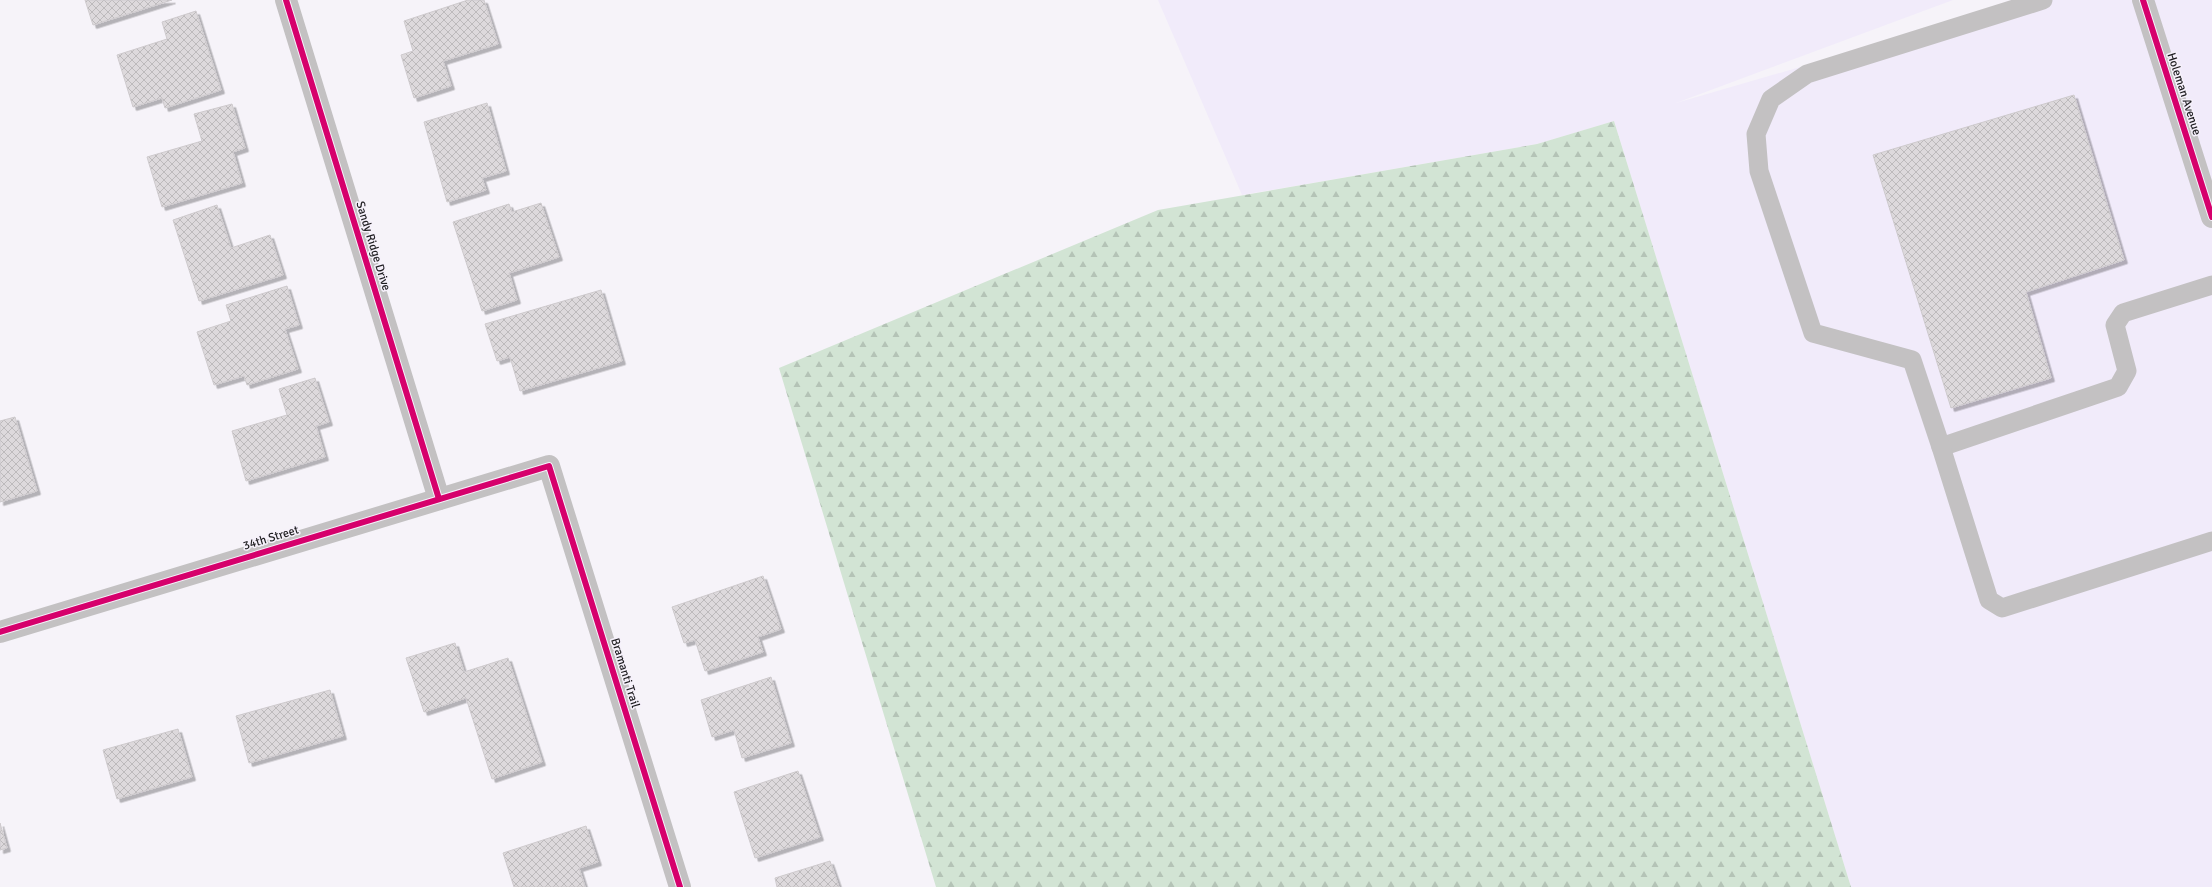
<svg xmlns="http://www.w3.org/2000/svg" width="2212" height="887" viewBox="0 0 2212 887" font-family="Signika,sans-serif">
<style>
.industrial{fill:#f1ebfa}
.forest{fill:url(#forest-firs)}
.building{fill:url(#building-cross-hatch);stroke:#cecacd;filter:url(#shadow)}
.lines{fill:none;stroke-linecap:round;stroke-linejoin:round}
.service{stroke:#c3c1c2;stroke-width:19}
.minor{stroke:#c3c1c2;stroke-width:22}
.cycleway-casing{stroke:#f6f1fb;stroke-width:8}
.cycleway{stroke:#d6006c;stroke-width:6}
.labels{text-anchor:middle;dominant-baseline:central;stroke-width:3;stroke-linejoin:round;paint-order:stroke}
.street-label{font-size:12px;fill:#1e1d20;stroke:#f6f1fb}
</style>
<defs>
<pattern id="forest-firs" width="22" height="20" patternUnits="userSpaceOnUse"><rect width="22" height="20" fill="#d2e4d4"/><path d="M5 1l3.5 6h-7zM16 11l3.5 6h-7z" fill="#b4c3b6"/></pattern>
<pattern id="building-cross-hatch" width="8" height="8" patternUnits="userSpaceOnUse"><rect width="8" height="8" fill="#ddd9dc"/><path d="M0 0l8 8M0 8l8-8" fill="none" stroke="#bdbabc"/></pattern>
<filter id="shadow"><feDropShadow dx="3.5" dy="3.5" stdDeviation="0" flood-color="#0004"/></filter>
</defs>
<rect width="100%" height="100%" fill="#f6f3f9"/>
<path class="industrial" d="M1158,0H1953L1676,103L1983,14L2018,0H2212V887H1851L1614,121L1537,144L1242,195Z"/>
<path class="forest" d="M1614,121L1851,887H936L779,368L1158,210L1537,144Z"/>
<g class="building">
<path d="M85,0H172L93,25Z"/>
<path d="M468,0H484L498,44L443,61L451,86L414,98L401,55L413,51L404,21Z"/>
<path d="M196,11L221,90L165,108L162,98L133,107L117,55L167,39L162,22Z"/>
<path d="M2074,95L2124,260L2026,292L2051,378L1951,408L1873,155Z"/>
<path d="M487,103L506,171L482,178L486,190L447,202L424,122Z"/>
<path d="M232,104L245,148L233,152L242,183L162,207L147,157L202,141L194,114Z"/>
<path d="M541,203L559,257L509,273L517,300L482,311L453,222L509,204L512,212Z"/>
<path d="M217,205L231,248L270,235L283,275L199,301L173,220Z"/>
<path d="M287,286L299,325L285,329L298,369L247,385L244,376L214,385L197,332L231,321L226,305Z"/>
<path d="M601,290L622,361L520,391L510,357L497,361L485,324Z"/>
<path d="M315,378L329,422L316,426L325,457L246,481L232,431L287,415L279,389Z"/>
<path d="M15,417L37,491L0,502V421Z"/>
<path d="M763,576L781,629L758,637L763,652L705,671L695,640L684,643L672,607Z"/>
<path d="M455,643L464,672L508,658L542,762L492,779L466,698L424,712L406,658Z"/>
<path d="M771,677L791,743L742,758L734,730L712,737L701,700Z"/>
<path d="M330,690L343,736L249,763L236,716Z"/>
<path d="M178,729L192,777L117,799L103,750Z"/>
<path d="M798,771L820,837L755,858L734,792Z"/>
<path d="M0,823L7,848L0,850Z"/>
<path d="M586,826L598,862L579,868L585,887H514L503,853Z"/>
<path d="M830,861L839,887H777L775,878Z"/>
</g>
<g class="lines">
<g class="service">
<path d="M2043,0L1807,74L1771,99L1756,134L1759,171L1813,333L1912,360L1941,447L2118,387L2127,371L2115,325L2123,313L2212,285"/>
<path d="M1941,447L1989,600L2002,608L2212,541"/>
</g>
<g class="minor">
<path d="M286,0L439,499"/>
<path d="M2143,0L2212,217"/>
<path d="M0,632L549,466L680,887"/>
</g>
<defs>
<g id="cycleway">
<path d="M286,0L439,499"/>
<path d="M2143,0L2212,217"/>
<path d="M0,632L549,466L680,887"/>
</g>
</defs>
<use href="#cycleway" class="cycleway-casing"/>
<use href="#cycleway" class="cycleway"/>
</g>
<g class="labels">
<g class="street-label">
<text transform="translate(2184 94) rotate(72)">Holeman Avenue</text>
<text transform="translate(373 246) rotate(73)">Sandy Ridge Drive</text>
<text transform="translate(271 538) rotate(-17)">34th Street</text>
<text transform="translate(625 673) rotate(73)">Bramanti Trail</text>
</g>
</g>
</svg>
